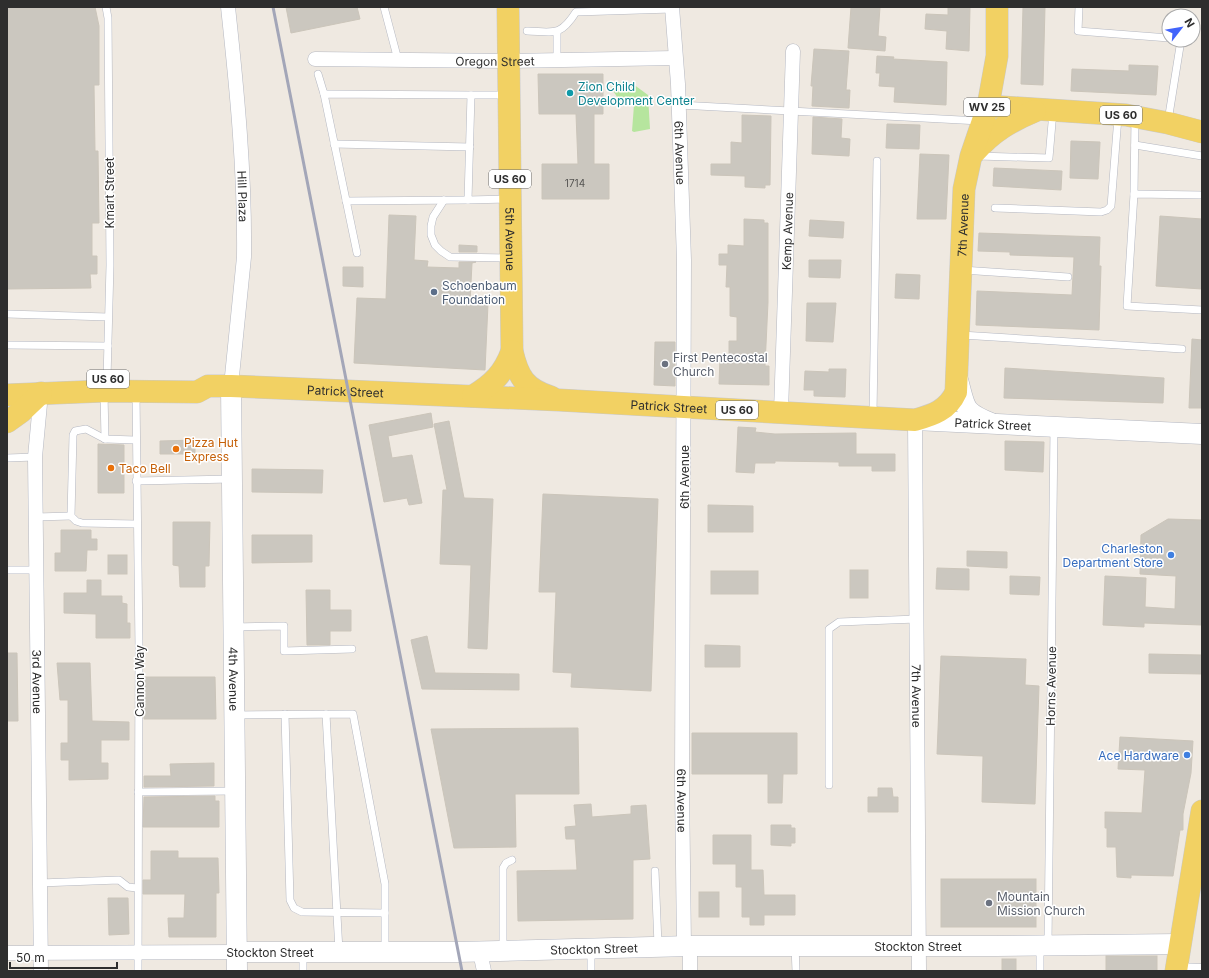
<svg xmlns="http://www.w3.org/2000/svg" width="1209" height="978" viewBox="0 0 1209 978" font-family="Inter,sans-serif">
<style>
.green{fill:#b6e59e}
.building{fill:#cbc7bf;stroke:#cbc5ba}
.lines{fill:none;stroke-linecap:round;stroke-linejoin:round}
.lane-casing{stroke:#b4b7c1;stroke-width:8}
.street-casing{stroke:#b4b7c1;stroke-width:15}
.secondary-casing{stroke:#b4b7c1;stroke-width:21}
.primary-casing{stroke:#c9c9c9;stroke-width:23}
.lane{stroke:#fff;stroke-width:7}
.street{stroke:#fff;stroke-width:14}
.secondary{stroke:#fff;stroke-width:20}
.primary{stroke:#f2d163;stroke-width:22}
.rail{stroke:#a3a6b8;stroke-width:3}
.culture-dot{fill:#0f9aa8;stroke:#fff;stroke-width:1.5}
.service-dot{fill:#5c6f8a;stroke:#fff;stroke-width:1.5}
.worship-dot{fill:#6b7280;stroke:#fff;stroke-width:1.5}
.food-dot{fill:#e8710a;stroke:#fff;stroke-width:1.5}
.shop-dot{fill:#3f7fe0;stroke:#fff;stroke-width:1.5}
.labels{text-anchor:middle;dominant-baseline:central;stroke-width:3;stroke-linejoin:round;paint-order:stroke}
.number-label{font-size:10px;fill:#555452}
.shield{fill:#fff;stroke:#6d6d6d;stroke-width:1}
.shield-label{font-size:11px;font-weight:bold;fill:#2e2e2e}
.street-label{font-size:12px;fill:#2e2e2e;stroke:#fff}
.culture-label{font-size:12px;fill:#0d838f;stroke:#fff;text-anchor:start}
.service-label{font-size:12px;fill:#4e5e75;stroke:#fff;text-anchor:start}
.worship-label{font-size:12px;fill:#5b616d;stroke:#fff;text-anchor:start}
.food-label{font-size:12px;fill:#c56008;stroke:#fff;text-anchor:start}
.shop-label{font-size:12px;fill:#366cbe;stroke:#fff;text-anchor:end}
</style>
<rect width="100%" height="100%" fill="#efe9e1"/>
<path class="green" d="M615,82L633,84L648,95L650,129L634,132L632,131L634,105L631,102L620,101L611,88Z"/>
<g class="building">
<path d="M7,7H95L99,26V85H94L95,151H98L99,223H92V256H97V274H90L91,288L7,289Z"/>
<path d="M286,7H357L360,19L291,33Z"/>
<path d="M851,7H880L878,36L886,37L885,51L848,48Z"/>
<path d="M948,7H970L969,51L946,49L947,31L925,29L926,14L948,15Z"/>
<path d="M1023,7H1045L1043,85L1021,84Z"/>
<path d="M814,49L849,51L846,90H850L849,108L812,106L813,86H811Z"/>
<path d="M877,56L894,57L893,59L947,62L946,105L894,102L895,87L879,86L880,73H876Z"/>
<path d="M1129,65L1158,66L1156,95L1071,91L1072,69L1129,71Z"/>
<path d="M538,74H603V114H594V164H609V199H542V164H578L576,114H539Z"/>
<path d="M742,115L771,116L770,185H765V188L745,187V176L711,175V164H731V142L742,143Z"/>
<path d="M813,117L842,119L841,138L850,139L849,156L812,154Z"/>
<path d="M887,124L920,125L919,149L886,148Z"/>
<path d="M1071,141L1100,142L1098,179L1070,178Z"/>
<path d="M920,154L949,155L946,219H917Z"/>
<path d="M994,168L1062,171L1061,190L993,186Z"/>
<path d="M389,215L416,216L414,260L428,261L427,267L459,268V262H476L472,263L470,303L488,304L485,370L354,363L357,298L386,299Z"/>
<path d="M1160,216L1202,219V289L1156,286Z"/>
<path d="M744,219L764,220V223H768V302L765,366H769V385L719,384L720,359H729V341H737V317L730,316V287H726L727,265H719V254H728V245L744,246Z"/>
<path d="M810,220L844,222L843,238L809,236Z"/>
<path d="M979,233L1100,237L1099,266H1101L1099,330L976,325L977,291L1072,295L1074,257L1010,255V252L978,251Z"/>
<path d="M459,245L477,246V252H459Z"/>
<path d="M809,260H841L840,278L809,277Z"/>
<path d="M343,267H363V287L343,286Z"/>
<path d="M896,274L920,275L919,299L895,298Z"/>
<path d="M807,303H836L833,342L806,341Z"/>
<path d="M1192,339L1202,340V408H1189Z"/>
<path d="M655,342H675V386L654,385Z"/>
<path d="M1005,368L1164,378L1163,403L1004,398Z"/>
<path d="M829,369H846L845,397L814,396V390H804L805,371L829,372Z"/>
<path d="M431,413L433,427L388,436L392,458L412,455L422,503L409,505L407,498L384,502L369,425Z"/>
<path d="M449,421L464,498L493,499L487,649L468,648L471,565L440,564L443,490H447L434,424Z"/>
<path d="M738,427L756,428L755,432L775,434L856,433V454H895V471H872V466H839V462L775,461V463H755L754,473L736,472Z"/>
<path d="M195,440V454H160V441Z"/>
<path d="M1005,441L1044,442L1043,472L1005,470Z"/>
<path d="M98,444L124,445V493H98Z"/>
<path d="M252,469L323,470L322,493L252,492Z"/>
<path d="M543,494L658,499L651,691L571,687L572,673L553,672L556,592H539Z"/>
<path d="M708,505L753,506V532H708Z"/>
<path d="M1168,519L1202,520V625L1144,623V627L1103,625L1105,576L1146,578L1145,607L1175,609L1176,576L1140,574L1141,535Z"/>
<path d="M173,522H210L209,566H205V587H180L179,566L173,565Z"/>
<path d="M61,530H91V539H97V550H87L86,571H55V553H61Z"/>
<path d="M252,535H312V562L252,563Z"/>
<path d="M967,551L1007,552V568L967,566Z"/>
<rect x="108" y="555" width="19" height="19"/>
<path d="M937,568L969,569V590L936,589Z"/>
<rect x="850" y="570" width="18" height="28"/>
<rect x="711" y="571" width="47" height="23"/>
<path d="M1010,576L1040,577L1039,595L1010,594Z"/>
<path d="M87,580H101V596H122V603L127,604V623H130V638H96V614L64,613V593H87Z"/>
<path d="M306,590H330V610H351V631H330V645H307Z"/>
<path d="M427,636L435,673L519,674V690L422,689L411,640Z"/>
<path d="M705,645L740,646V667H705Z"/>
<path d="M7,653H17L18,721H7Z"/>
<path d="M1149,654L1202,655V674L1149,673Z"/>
<path d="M941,656L1026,659L1025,685L1039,686L1035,804L982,802L983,756L937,754Z"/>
<path d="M57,663H90L92,721L129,722V740H101V763H108V779L69,780V760H61V743H68V700H60Z"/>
<path d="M144,677H215L216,719H144Z"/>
<path d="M578,728L579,794H515L516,847L454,848L431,729Z"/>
<path d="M692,733H797V774H783L782,803H768V774H692Z"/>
<path d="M1120,737L1193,741L1191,773L1183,814V830H1180L1173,876L1131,875V878L1117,877L1116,847H1107V828H1105V812L1142,813L1145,770L1118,769Z"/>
<path d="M214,763V786L144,787V776H171L170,764Z"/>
<path d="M878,788H892L893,797H898V812H868V797H878Z"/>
<path d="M215,796V801H219V827H143L144,797Z"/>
<path d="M591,804L592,817L631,814V806L646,805L650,859L633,860V919L518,921L517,871L577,870L575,839H566L565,827L576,826L574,805Z"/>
<path d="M771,825H791V828H795V843H791V846L771,845Z"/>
<path d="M713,835H751V870H763L764,895H795V915H764V925H750V917H742V887H736V864H713Z"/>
<path d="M151,851H178V858H218L219,893H216V937H169L168,918H184L185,894H143V880H151Z"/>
<rect x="941" y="879" width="95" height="48"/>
<rect x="699" y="892" width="20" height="25"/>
<path d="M108,898H128L129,934L109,935Z"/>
<rect x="1106" y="956" width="51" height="15"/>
<rect x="1002" y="959" width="14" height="12"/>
</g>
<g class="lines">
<defs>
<g id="lane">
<path d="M106,7L108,18L110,265L107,379"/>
<path d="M384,7L398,60"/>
<path d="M1079,7L1078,31L1169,38"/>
<path d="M527,31C554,32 560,37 576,12L672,9"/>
<path d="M557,61V32"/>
<path d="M318,74L324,94"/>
<path d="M506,95H471L468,200L508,199"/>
<path d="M679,105L980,121"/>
<path d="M1168,121L1181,40"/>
<path d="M334,144L470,147"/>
<path d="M1135,145L1202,156"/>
<path d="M978,156L1049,158L1053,111"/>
<path d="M1134,194L1135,118"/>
<path d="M1202,195L1134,194L1127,306L1202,310"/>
<path d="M444,200L433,217L431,226V235L435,245L441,251L450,257L509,258"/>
<path d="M346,201L468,200"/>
<path d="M995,208L1101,212L1107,210L1111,206L1118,117"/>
<path d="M357,253L324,94L471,95"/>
<path d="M962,270L1068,277"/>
<path d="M7,314L108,317"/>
<path d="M961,335L1182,349"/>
<path d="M7,345L108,346"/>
<path d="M104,393L105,439"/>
<path d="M136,393L139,649L138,971"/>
<path d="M873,415L877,161"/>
<path d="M135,440L105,439L86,429L75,431L73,435L71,516L76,521L82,523L137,524"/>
<path d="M7,458L35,457"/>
<path d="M136,481L232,479"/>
<path d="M36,517L71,516"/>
<path d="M7,570H37"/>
<path d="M234,627L284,626V651L352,649"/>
<path d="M285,714L290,900L294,908L302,912L385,913"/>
<path d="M326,714L339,951"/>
<path d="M235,715L353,714L385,884V950"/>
<path d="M829,785V629L839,622L917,619"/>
<path d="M138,792L233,791"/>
<path d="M655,871L658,945"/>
<path d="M40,883L119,880L128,887L137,888"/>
<path d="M1048,943L1054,428"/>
<path d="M795,946L796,971"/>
<path d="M503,949V868L506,863L512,860"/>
<path d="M303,971V954"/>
<path d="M591,971V950"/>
<path d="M1040,971V947"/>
</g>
<g id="street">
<path id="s1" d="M228,7C237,90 245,173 244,257L231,386"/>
<path id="s2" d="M672,7L678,84L684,260L682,783L684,947"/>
<path id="s3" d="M315,59L508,61L675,58"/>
<path id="s4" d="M41,393L35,457L41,971"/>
<path id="s5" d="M781,412L793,51"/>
<path id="s6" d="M915,420L919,971"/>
<path d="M480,952L484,971"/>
<path d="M7,953L237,952"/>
<path d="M1176,970L1201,971"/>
<path d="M690,971V946"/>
</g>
<g id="secondary">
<path d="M958,380C966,408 962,411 991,423"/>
<path id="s7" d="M231,386L237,971"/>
<path id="s8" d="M915,420L1202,434"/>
<path id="s9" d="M237,952H458L690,946H996L1180,944"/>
</g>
<g id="primary">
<path id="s10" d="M508,7L512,351C518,377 525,389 551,397"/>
<path d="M988,106L1126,115L1168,123L1202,132"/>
<path d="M975,152C992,132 1011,121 1035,111"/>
<path id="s11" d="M7,395L104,391L197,392L208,386H231L559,400L915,420C933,415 948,410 956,392L964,189L971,156L988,106L997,56V7"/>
<path d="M473,396C493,384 504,373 512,351"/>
<path d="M7,422L21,412L41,393"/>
<path d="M1176,971L1202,811"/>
</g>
</defs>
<use href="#lane" class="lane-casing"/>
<use href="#street" class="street-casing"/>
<use href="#secondary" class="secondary-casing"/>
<use href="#primary" class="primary-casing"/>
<use href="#lane" class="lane"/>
<use href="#street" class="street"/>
<use href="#secondary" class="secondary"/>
<use href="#primary" class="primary"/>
<path class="rail" d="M273,7L462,971"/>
</g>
<circle class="culture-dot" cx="570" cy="93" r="4"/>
<circle class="service-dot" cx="434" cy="292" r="4"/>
<g class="worship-dot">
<circle cx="665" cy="364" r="4"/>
<circle cx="989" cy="903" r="4"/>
</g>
<g class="food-dot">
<circle cx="176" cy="449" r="4"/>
<circle cx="111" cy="468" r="4"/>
</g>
<g class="shop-dot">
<circle cx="1171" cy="555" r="4"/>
<circle cx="1187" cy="755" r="4"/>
</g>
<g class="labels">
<g class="number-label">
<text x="575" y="183">1714</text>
</g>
<g class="shield">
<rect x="964" y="98" width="46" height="18" rx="3"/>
<rect x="1100" y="106" width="42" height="18" rx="3"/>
<rect x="489" y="170" width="42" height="18" rx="3"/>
<rect x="87" y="370" width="42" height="18" rx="3"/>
<rect x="716" y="401" width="42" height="18" rx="3"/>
</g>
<g class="shield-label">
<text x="987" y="107">WV 25</text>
<text x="1121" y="115">US 60</text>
<text x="510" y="179">US 60</text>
<text x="108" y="379">US 60</text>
<text x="737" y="410">US 60</text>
</g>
<g class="street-label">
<text stroke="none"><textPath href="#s3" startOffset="180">Oregon Street</textPath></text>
<text stroke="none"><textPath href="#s2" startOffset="146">6th Avenue</textPath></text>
<text transform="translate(109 193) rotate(-90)">Kmart Street</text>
<text stroke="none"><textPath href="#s1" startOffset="190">Hill Plaza</textPath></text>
<text stroke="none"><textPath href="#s11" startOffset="1129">7th Avenue</textPath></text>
<text stroke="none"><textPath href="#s5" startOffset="181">Kemp Avenue</textPath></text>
<text stroke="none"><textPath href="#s10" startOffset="232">5th Avenue</textPath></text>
<text stroke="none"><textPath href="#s11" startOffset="340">Patrick Street</textPath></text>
<text stroke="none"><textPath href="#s11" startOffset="664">Patrick Street</textPath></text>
<text stroke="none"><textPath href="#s8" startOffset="78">Patrick Street</textPath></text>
<text transform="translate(684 477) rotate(-90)">6th Avenue</text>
<text stroke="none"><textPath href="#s7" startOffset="293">4th Avenue</textPath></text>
<text transform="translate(139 681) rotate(-90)">Cannon Way</text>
<text stroke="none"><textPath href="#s4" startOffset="289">3rd Avenue</textPath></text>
<text transform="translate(1051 686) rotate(-89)">Horns Avenue</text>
<text stroke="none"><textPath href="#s6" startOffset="276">7th Avenue</textPath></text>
<text stroke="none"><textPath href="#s2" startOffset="794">6th Avenue</textPath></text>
<text stroke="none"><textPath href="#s9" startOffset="681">Stockton Street</textPath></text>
<text stroke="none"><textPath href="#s9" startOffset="357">Stockton Street</textPath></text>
<text x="270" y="952">Stockton Street</text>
</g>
<g class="culture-label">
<text x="578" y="86">Zion Child<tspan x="578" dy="14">Development Center</tspan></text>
</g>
<g class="service-label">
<text x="442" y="285">Schoenbaum<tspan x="442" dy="14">Foundation</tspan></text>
</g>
<g class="worship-label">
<text x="673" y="357">First Pentecostal<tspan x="673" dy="14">Church</tspan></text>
<text x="997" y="896">Mountain<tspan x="997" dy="14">Mission Church</tspan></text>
</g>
<g class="food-label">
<text x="184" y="442">Pizza Hut<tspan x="184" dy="14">Express</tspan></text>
<text x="119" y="468">Taco Bell</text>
</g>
<g class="shop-label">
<text x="1163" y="548">Charleston<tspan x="1163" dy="14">Department Store</tspan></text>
<text x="1179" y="755">Ace Hardware</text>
</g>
</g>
<rect width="1209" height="978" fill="none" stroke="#2e2e2e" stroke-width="16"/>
<g transform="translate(1181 28) rotate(59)"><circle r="19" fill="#ffffff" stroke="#ababab"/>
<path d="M0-3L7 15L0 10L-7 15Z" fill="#4264fb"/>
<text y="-6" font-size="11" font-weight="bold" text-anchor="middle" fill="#2e2e2e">N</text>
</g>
<path d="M10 962v6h107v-6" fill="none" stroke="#2e2e2e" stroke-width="2"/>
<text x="16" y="962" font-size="12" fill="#2e2e2e" stroke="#ffffff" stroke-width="3" paint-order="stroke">50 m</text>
</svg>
